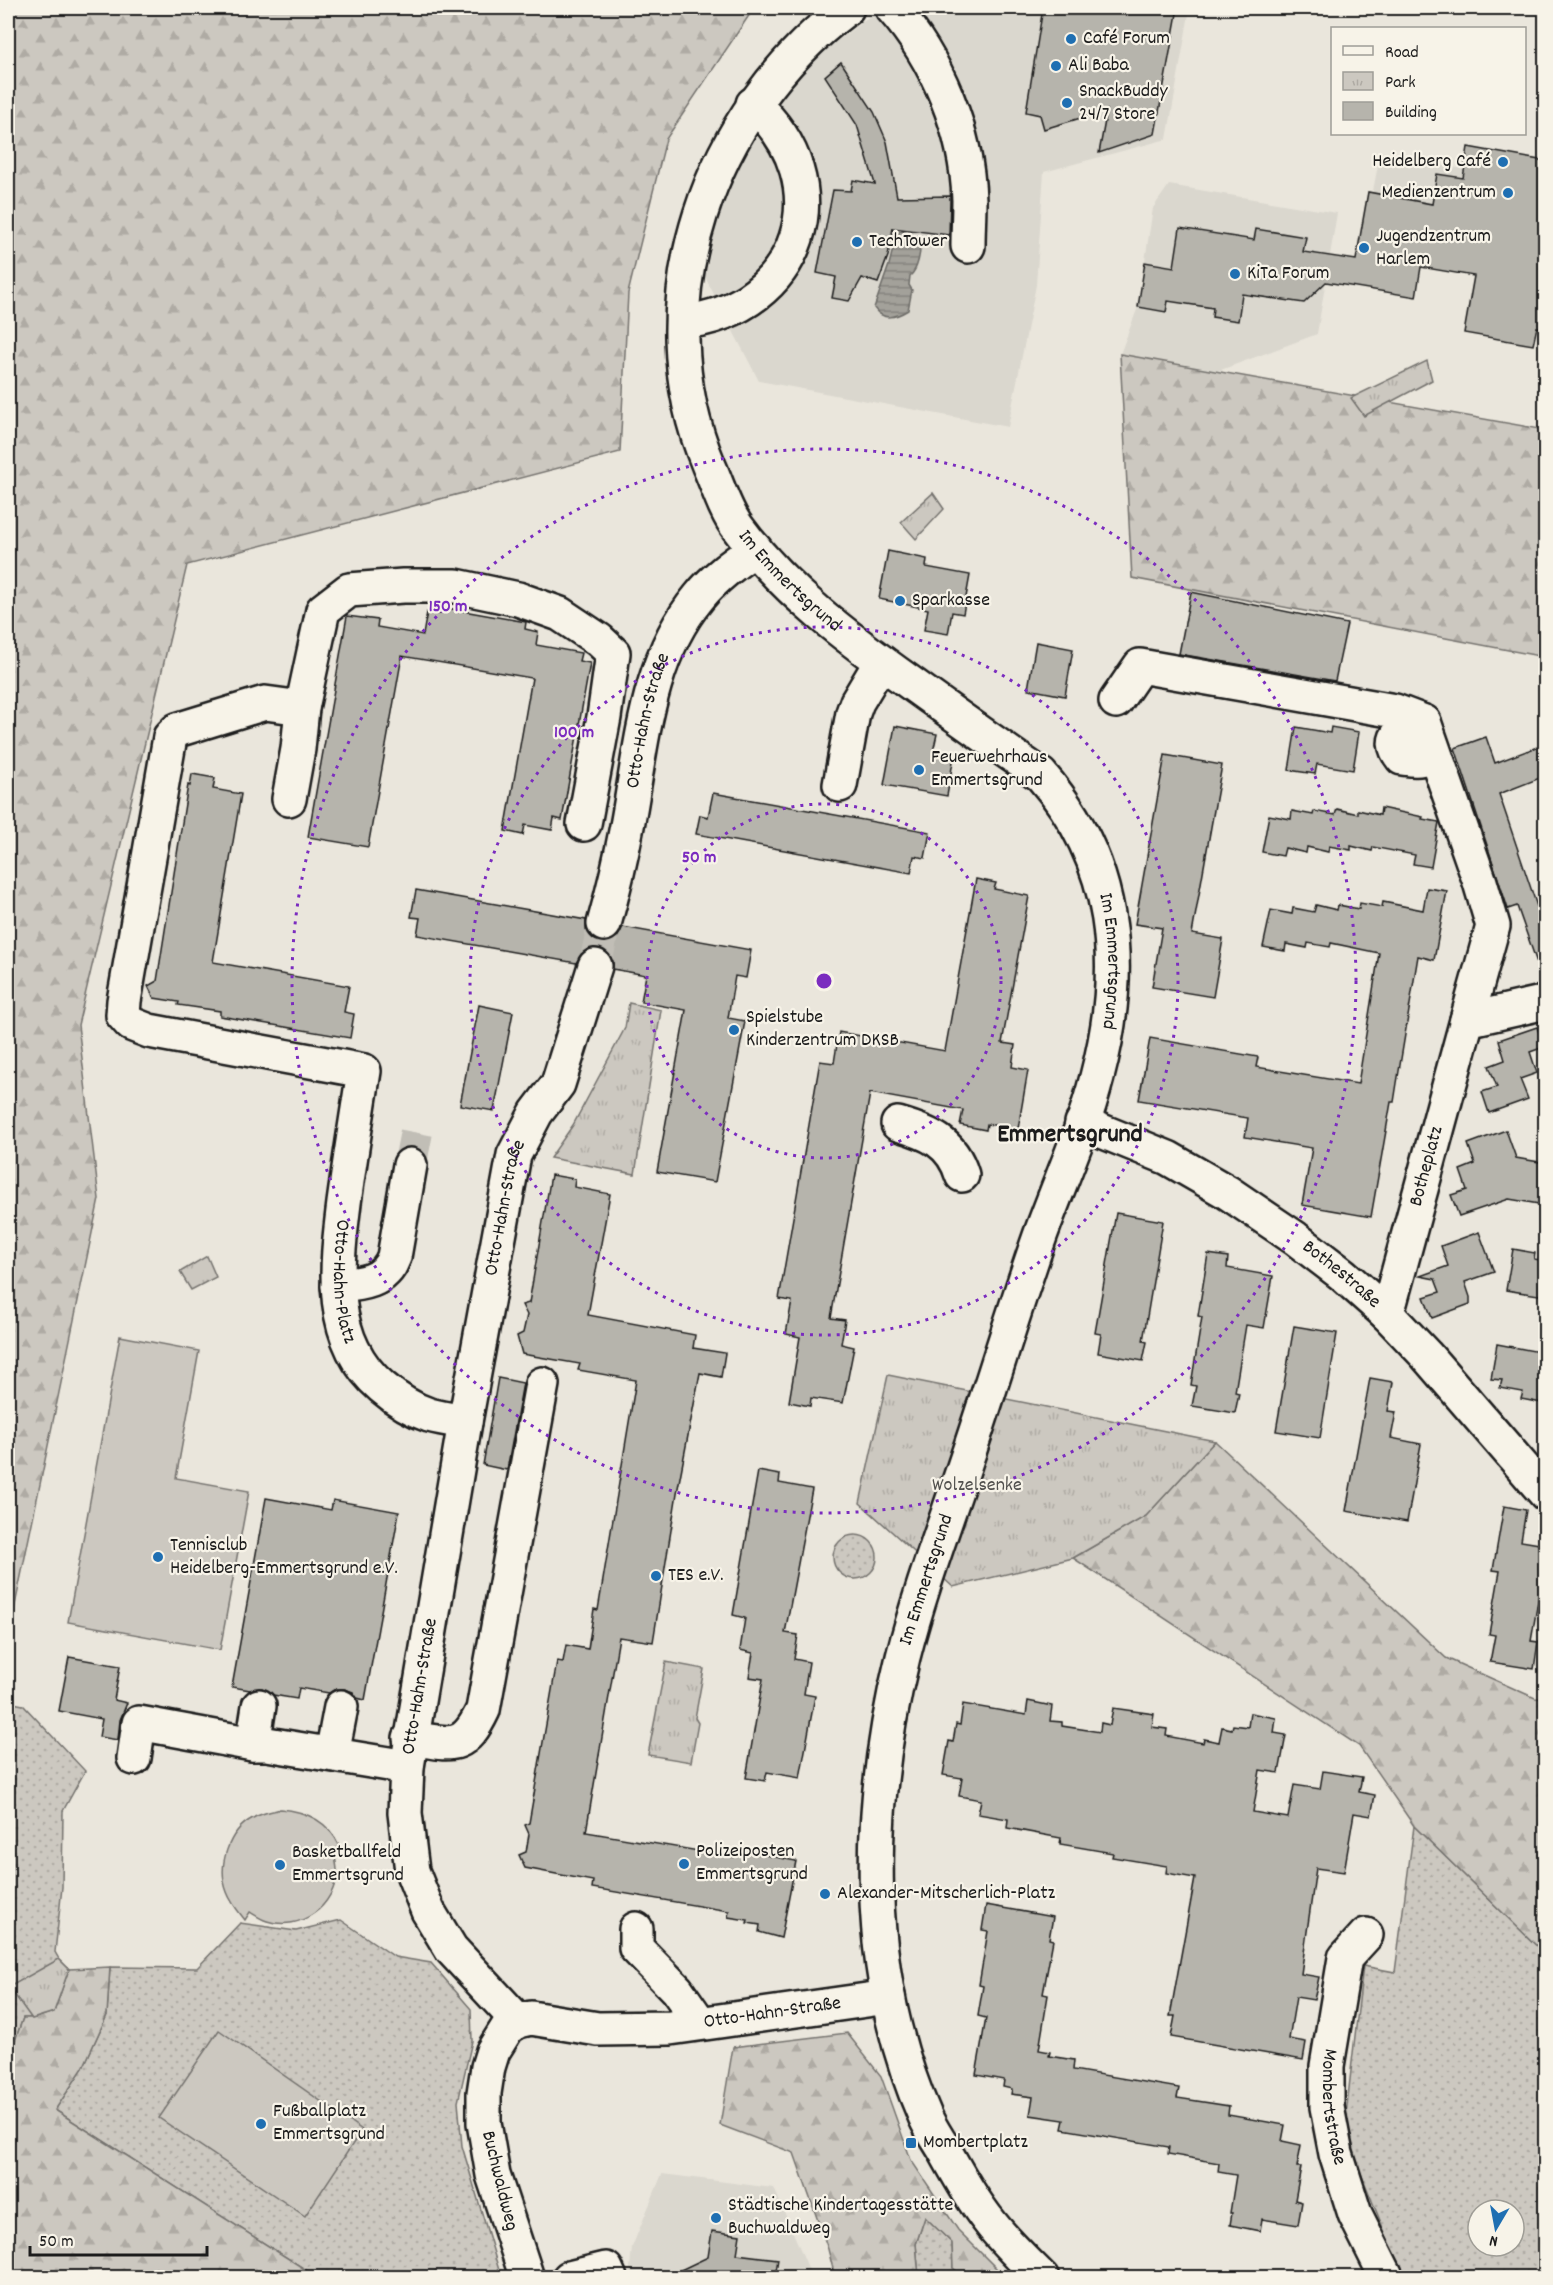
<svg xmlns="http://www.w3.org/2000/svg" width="1553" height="2285" viewBox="0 0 1553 2285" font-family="Dekko,sans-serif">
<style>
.built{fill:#dad7ce}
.grass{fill:url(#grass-dots);stroke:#74726e;stroke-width:1.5;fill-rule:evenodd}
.forest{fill:url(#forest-firs);stroke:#74726e;stroke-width:1.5}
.park{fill:url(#park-tufts);stroke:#74726e;stroke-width:1.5}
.pitch{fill:#ccc8c0;stroke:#74726e;stroke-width:1.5}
.water{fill:url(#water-rules);stroke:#6d6c68;stroke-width:1.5}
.building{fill:#b6b4ac;stroke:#1c1c1c;stroke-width:1.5}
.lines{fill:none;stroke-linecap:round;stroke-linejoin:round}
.minor-tunnel{stroke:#c1beb6;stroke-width:33;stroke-dasharray:33 16;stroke-linecap:butt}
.minor-casing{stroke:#1c1c1c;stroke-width:38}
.minor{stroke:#f7f3e8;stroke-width:33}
.ring{fill:none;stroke:#7b2cbf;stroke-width:3;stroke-dasharray:3 6}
.poi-dot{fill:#1f6fb2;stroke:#f7f3e8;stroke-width:2}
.labels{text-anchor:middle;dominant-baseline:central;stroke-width:4.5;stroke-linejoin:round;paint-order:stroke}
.poi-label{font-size:20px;fill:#1c1c1c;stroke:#f7f3e8;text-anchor:start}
.street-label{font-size:20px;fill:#1c1c1c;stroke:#f7f3e8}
.park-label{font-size:20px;fill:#51504d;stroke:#f7f3e8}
.district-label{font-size:26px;font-weight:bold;fill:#1c1c1c;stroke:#f7f3e8}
.centre{fill:#7b2cbf;stroke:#f7f3e8;stroke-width:3}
.ring-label{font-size:18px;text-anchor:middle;font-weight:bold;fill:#7b2cbf;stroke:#f7f3e8;stroke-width:4.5;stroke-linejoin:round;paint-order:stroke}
</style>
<defs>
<pattern id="grass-dots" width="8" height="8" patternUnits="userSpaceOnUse" patternTransform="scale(1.5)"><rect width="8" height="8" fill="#ccc8c0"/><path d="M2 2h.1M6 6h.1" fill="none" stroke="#afaba4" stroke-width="1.8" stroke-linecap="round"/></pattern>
<pattern id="forest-firs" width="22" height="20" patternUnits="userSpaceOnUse" patternTransform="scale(1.5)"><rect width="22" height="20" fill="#ccc8c0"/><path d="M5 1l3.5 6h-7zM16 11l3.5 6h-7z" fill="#afaba4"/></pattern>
<pattern id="park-tufts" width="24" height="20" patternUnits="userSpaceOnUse" patternTransform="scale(1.5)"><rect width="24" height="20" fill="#ccc8c0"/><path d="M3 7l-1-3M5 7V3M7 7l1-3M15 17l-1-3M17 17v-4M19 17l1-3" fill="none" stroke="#afaba4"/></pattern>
<pattern id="water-rules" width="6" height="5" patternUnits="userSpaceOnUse" patternTransform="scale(1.5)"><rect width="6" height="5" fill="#a3a19a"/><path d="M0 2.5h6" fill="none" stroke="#84827d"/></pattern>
</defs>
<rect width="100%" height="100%" fill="#eae6dc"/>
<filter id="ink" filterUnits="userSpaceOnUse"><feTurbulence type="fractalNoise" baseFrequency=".0167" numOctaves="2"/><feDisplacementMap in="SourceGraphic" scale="12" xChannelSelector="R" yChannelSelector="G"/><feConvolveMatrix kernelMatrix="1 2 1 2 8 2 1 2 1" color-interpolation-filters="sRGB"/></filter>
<g filter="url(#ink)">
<g class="built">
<path d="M881,8H1190L1167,139L1044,172L1036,285L1008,427L759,381L705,277L726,178L787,87L829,47Z"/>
<path d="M1380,155L1464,169L1453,236L1367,221Z"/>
<path d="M1169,185L1337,213L1317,334L1218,371L1120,354L1138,307L1153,208Z"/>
<path d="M662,2174L774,2188L812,2277L629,2278L632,2247Z"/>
</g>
<g class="grass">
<circle cx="855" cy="1557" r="22"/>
<path d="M8,1702L23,1705L85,1771L63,1811L62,1887L55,1952L59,1959L69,1969L35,2018H23L8,2061Z"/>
<path d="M1414,1826L1545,1954V2277H1403L1344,2132L1363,1966L1395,1972ZM1478,2210H1514V2246H1478Z"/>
<path d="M341,1920L395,1957L431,1963L471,2009L472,2041L458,2102L462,2146L501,2277H317L55,2110L83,2068L107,2015L110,1967L197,1968L240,1923L296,1931Z"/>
<path d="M925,2217L952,2243L953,2268L964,2277H919L916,2244Z"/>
</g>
<g class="forest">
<path d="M8,8H754L666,139L628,293L620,452L187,565L78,1025L99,1199L8,1639Z"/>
<path d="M1120,354L1545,430V657L1132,578Z"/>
<path d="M1215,1441L1446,1658L1535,1698L1545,1699V1954L1414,1826L1359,1746L1073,1558L1146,1516Z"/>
<path d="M110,1967L107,2015L83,2068L55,2110L317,2277H8V2061L23,2018H35L54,2012L69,1969Z"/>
<path d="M847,2033L881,2076L911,2160L958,2230L1005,2277H964L953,2268L952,2243L925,2217L916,2244L919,2277H835L828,2249L794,2153L720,2125L733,2047Z"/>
</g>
<g class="park">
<path d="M1427,361L1432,380L1364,416L1351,398Z"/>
<path d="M933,493L944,509L916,539L901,522Z"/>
<path d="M629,1003L661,1010L635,1174L550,1158L573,1125L625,1028Z"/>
<path d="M207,1256L216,1277L191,1290L180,1272Z"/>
<path d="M888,1375L1215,1441L1146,1516L1073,1558L953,1587L860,1503Z"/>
<path d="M666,1662L704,1669L695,1718L698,1723L691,1762L648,1755Z"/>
<path d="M59,1959L69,1969L54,2012L32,2019L9,1987Z"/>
</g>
<g class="pitch">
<path d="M120,1336L199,1351L176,1478L249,1491L220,1650L68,1622Z"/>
<path d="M280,1809C306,1811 328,1821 339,1845L334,1852C335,1858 337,1865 337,1871C335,1906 301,1932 267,1921C261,1919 255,1915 250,1912L245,1920C238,1911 231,1903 227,1892C217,1866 228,1831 253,1818C261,1813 271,1812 280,1809Z"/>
<path d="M219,2030L362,2130L305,2216L159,2118Z"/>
</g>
<path class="water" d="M900,231L910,233L920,241C921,252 918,269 910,276L909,285L912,290L908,310C895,318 883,321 874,308L889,265L896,236Z"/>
<g class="building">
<path d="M1043,8H1178L1155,134L1099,153L1107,110L1044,129L1040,115L1026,112Z"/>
<path d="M841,62L874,112L887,142L897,197L950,196V201L949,235L893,228L888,256L878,283L862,278L849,301L832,298L836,277L817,273L833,190L851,191L853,180L875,184L857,125L825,76Z"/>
<path d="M1468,147L1545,161V329L1537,327L1533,345L1464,333L1474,276L1421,267L1416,297L1326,282L1304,303L1242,294L1238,321L1212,317L1213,308L1168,301L1166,312L1138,307L1145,262L1174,267L1180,228L1254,240L1256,229L1306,237L1303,252L1356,260L1368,192L1432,204L1437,174L1463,178Z"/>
<path d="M888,551L927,559L926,567L970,575L963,614L952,612L948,634L924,630L928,609L879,599Z"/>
<path d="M1191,592L1347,624L1335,681L1179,654Z"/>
<path d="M441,607L526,622L525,629L538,632L536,645L581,653L579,661L590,663L562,820L554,818L552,830L525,825L523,835L505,831L532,678L402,656L368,847L308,837L347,616L378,620L377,627L423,635L427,612L440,614Z"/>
<path d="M1036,642L1073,649L1065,696L1028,689Z"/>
<path d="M895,726L937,734L933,752L954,756L947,796L884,785Z"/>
<path d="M1296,727L1330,733L1331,727L1359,732L1353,770L1317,764L1315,774L1289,770Z"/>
<path d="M1486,737L1495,763L1545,744V776L1499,794L1545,930V979L1543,980L1517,906L1508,909L1455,748Z"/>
<path d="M1165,755L1222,765L1192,934L1223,939L1213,997L1152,987L1162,928L1135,924Z"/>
<path d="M192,774L215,778L213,789L241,794L213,962L349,986L344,1012L354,1014L350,1038L220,1016V1011L178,1005L179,1002L154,998L148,986L157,981L188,785L190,786Z"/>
<path d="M713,793L930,832L925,858L914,856L911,873L696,834L700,815L708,817Z"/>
<path d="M1381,808L1423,817L1422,819L1439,822L1431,867L1413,864L1415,855L1373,847L1372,851L1351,846V850L1329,846L1328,852L1307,847L1306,853L1285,848L1283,856L1262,852L1269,815L1291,819L1292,811L1313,815L1314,811L1335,815L1337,809L1358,814V810L1380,815Z"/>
<path d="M976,879L996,883L994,889L1029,896L1002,1043L1015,1045L1012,1067L1028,1070L1018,1129L987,1124L986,1130L960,1125L963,1110L870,1093L831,1318L845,1320L841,1344L854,1347L843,1403L811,1398L810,1406L789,1402L800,1337L786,1334L792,1301L779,1299L820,1061L834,1063L839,1032L945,1051Z"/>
<path d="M1427,888L1447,891L1434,960L1418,956L1397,1083L1394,1102H1391L1371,1217L1302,1205L1312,1148L1245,1137L1248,1118L1139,1100L1150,1038L1258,1057L1256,1067L1358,1084L1379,953L1331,943L1330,947L1308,943L1307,948L1286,944L1285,951L1263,947L1271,910L1292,914L1293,908L1314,912L1316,905L1337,910L1338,905L1359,909L1360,903L1382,907L1383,902L1423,910Z"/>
<path d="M416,890L586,920V929L590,937L600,942H609L617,938L623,927L751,950L746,978L735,976L728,1018L745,1021L715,1182L657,1172L686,1010L641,1002L646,975L613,969V961L609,954L600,948H591L583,952L576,963L417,935L420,918L411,917Z"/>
<path d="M479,1005L513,1012L494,1111L460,1105Z"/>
<path d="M1537,1027L1544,1047L1530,1052L1537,1073L1520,1079L1528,1099L1489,1113L1482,1092L1497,1087L1489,1066L1505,1060L1499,1040Z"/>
<path d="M1506,1130L1516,1158L1545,1163V1205L1509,1199L1459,1216L1451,1195L1467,1190L1460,1170L1475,1164L1468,1144Z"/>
<path d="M551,1175L575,1179L574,1187L610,1194L588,1315L695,1335L693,1348L725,1353L721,1377L700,1373L677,1493L653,1642L619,1637L586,1832L734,1857L735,1849L796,1861L781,1938L759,1932L760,1925L747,1923L748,1920L728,1917L729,1911L592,1888L593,1881L525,1868L519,1855L526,1852L529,1834L525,1825L529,1823L557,1661L563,1662L566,1645L588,1649L594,1609L598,1610L636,1380L578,1370L580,1364L522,1354L517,1336L523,1333L527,1315L522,1305L529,1303Z"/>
<path d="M1116,1213L1163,1221L1143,1341L1147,1342L1143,1361L1098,1353L1101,1334L1095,1333Z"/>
<path d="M1479,1232L1494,1272L1465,1282L1470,1297V1304L1432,1318L1424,1297L1440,1292L1435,1279L1420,1276L1448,1266L1441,1246Z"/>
<path d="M1513,1249L1535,1253L1534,1259L1545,1261V1296L1506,1290Z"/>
<path d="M1208,1254L1228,1257L1227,1268L1273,1276L1264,1328L1246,1325L1235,1392L1239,1393L1235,1413L1192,1406L1196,1386L1191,1385L1202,1317L1198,1316Z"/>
<path d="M1294,1326L1337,1333L1320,1438L1276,1431Z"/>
<path d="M1497,1344L1545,1353V1396H1543L1542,1403L1521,1399L1523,1392L1500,1388L1502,1380L1491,1379Z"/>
<path d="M498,1378L523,1383L507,1470L483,1465Z"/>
<path d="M1370,1378L1393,1382L1388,1411L1396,1412L1391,1438L1421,1444L1407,1522L1346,1511Z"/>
<path d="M758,1471L780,1475L779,1483L812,1489L785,1633L798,1635L794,1659L809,1662L804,1694L815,1696L800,1778L767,1772L765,1781L746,1778L763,1679L749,1677L753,1653L740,1650L745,1618L733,1615Z"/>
<path d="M266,1498L331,1510L333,1500L399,1512L365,1700L357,1698L353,1692L344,1689H335L329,1693L299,1688L297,1699L273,1695L262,1688L250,1690L232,1687Z"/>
<path d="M1504,1506L1526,1510L1521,1541L1545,1545V1579L1542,1578L1531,1641L1538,1642L1534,1669L1490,1662L1495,1635L1489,1634L1500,1571L1493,1570Z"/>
<path d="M69,1657L120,1666L114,1700L127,1703L120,1720L118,1740L99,1737L102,1719L59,1711Z"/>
<path d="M1028,1701L1052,1706L1050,1721L1062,1722V1726L1100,1732L1101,1723L1110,1725L1113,1708L1154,1714L1152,1727L1167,1729L1166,1736L1203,1743L1204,1739L1219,1742L1222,1727L1232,1729L1233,1725L1248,1727L1250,1713L1276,1718L1274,1733L1286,1735L1279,1773L1260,1770L1253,1812L1288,1818L1294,1785L1320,1789L1323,1771L1362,1777L1359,1792L1375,1795L1371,1816L1354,1813L1344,1872L1316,1868L1301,1974L1319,1977L1314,2000L1296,1997L1289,2039L1306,2042L1303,2060L1171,2037L1175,2016H1170L1195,1878L1166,1873L1167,1866L1112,1857L1113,1853L1060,1844L1061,1838L1007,1828L1008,1819L978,1814L981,1800L959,1796L962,1778L943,1775L949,1741L953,1742L956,1724L960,1725L963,1704L1026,1715Z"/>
<path d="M986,1905L1053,1917L1049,1939L1053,1940L1043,1994L1048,1995L1039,2050L1050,2052L1049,2056L1074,2060L1073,2070L1179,2088L1177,2098L1229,2106L1228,2115L1285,2125L1282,2141L1301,2145L1297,2167H1301L1295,2200L1302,2202L1298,2225L1262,2219L1260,2231L1230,2225L1232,2213H1230L1236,2175L1218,2172L1219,2163L1168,2154L1169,2147L1062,2129L1064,2120L1030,2115L1033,2097L1011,2094L1012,2089L1003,2087L1004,2080L976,2075L986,2018L978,2016L983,1986L979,1985L988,1931L982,1930Z"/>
<path d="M712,2231L740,2235L737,2254L778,2259L775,2277H666L708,2257Z"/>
</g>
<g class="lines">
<g class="minor-tunnel">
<path d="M595,966L604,924"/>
<path d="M410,1165L417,1129"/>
</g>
<defs>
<g id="minor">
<path id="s1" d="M847,8C709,112 640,302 709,466C718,486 725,511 738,528C785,592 849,639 912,684C955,715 997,745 1041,775C1118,863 1126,967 1097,1077C1083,1132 1059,1183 1040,1236C1014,1310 992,1384 967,1458C945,1524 920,1590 903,1657C866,1806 862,1973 925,2116C930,2128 938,2139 945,2151C959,2176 974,2203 992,2225C1007,2244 1025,2261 1042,2278"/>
<path d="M892,8C937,59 967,131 969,200C969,216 968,231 968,246"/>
<path d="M683,322C801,310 843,183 753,104"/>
<path d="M1116,701L1140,666L1395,711L1424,722"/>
<path id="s2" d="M302,708L265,703L177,730L170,737L124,1001L123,1015L131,1024L149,1031L364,1071C357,1115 350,1159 344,1203C336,1267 327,1340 382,1387C396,1399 411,1409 429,1415C440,1418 453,1420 465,1422"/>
<path d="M1432,749C1423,762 1417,760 1402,758C1384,736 1405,728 1424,722L1480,882L1493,926L1467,1020"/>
<path d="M840,785L853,713L857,702L881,662"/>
<path d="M289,799L298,749L302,708L323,610L349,590L403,586H456L518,599L560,614L599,640L613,653L604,717L584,824"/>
<path id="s3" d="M604,924C613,892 621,858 627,826C642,747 646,661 699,597C715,577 735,563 755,549"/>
<path id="s4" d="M1082,1123L1168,1158L1227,1192L1295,1238L1342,1274L1387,1314L1426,1355L1546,1494"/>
<path d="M898,1124C929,1133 952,1142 962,1175"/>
<path d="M338,1286C362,1284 385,1282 394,1257L410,1165"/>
<path id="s5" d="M1387,1314L1467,1020L1546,1002"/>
<path d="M410,1738C451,1744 463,1752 483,1710L542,1384"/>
<path d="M253,1744L259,1706"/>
<path d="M332,1754L341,1707"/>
<path d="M134,1758L139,1723L253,1744H267L407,1767"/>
<path d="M636,1929V1948L677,1990L700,2023"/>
<path id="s6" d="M1366,1935L1345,1958L1327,2066V2107L1336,2154L1355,2214L1387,2278"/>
<path id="s7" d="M518,2021L451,1949L428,1911L412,1871L405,1813L407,1767L465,1422L514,1155L536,1113L558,1084L595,966"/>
<path id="s8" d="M527,2278L493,2175L484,2123V2093L488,2067L493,2051L508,2027L518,2021L531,2018L598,2029L670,2028L888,1997"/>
<path d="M569,2278L606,2269L610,2278"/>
</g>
</defs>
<use href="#minor" class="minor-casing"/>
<use href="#minor" class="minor"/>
</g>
</g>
<g class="ring">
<circle cx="824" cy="981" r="177"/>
<circle cx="824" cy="981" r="354"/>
<circle cx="824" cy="981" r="532"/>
</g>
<g class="poi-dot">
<circle cx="1071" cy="39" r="6"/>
<circle cx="1056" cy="66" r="6"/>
<circle cx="1067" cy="103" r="6"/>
<circle cx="1503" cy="162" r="6"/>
<circle cx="1508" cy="193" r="6"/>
<circle cx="857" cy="242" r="6"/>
<circle cx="1364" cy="248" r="6"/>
<circle cx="1235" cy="274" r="6"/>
<circle cx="900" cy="601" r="6"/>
<circle cx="919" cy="770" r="6"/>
<circle cx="734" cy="1030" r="6"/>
<circle cx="158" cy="1557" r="6"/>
<circle cx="656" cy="1576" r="6"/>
<circle cx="684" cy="1864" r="6"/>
<circle cx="280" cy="1865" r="6"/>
<circle cx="825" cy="1894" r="6"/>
<circle cx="261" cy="2124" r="6"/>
<rect x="905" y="2137" width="12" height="12" rx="3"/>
<circle cx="716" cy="2218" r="6"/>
</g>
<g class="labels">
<g class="poi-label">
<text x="1083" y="39">Café Forum</text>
<text x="1068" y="66">Ali Baba</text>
<text x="1079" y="92">SnackBuddy<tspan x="1079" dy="23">24/7 Store</tspan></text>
<text x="1491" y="162" text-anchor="end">Heidelberg Café</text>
<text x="1496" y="193" text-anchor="end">Medienzentrum</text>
<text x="1376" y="237">Jugendzentrum<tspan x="1376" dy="23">Harlem</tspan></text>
<text x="869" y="242">TechTower</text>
<text x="1247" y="274">KiTa Forum</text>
<text x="912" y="601">Sparkasse</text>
<text x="931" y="758">Feuerwehrhaus<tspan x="931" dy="23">Emmertsgrund</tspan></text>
<text x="746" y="1018">Spielstube<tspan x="746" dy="23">Kinderzentrum DKSB</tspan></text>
<text x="170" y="1546">Tennisclub<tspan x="170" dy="23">Heidelberg-Emmertsgrund e.V.</tspan></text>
<text x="668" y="1576">TES e.V.</text>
<text x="696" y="1852">Polizeiposten<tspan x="696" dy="23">Emmertsgrund</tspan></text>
<text x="292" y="1853">Basketballfeld<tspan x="292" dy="23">Emmertsgrund</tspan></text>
<text x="837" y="1894">Alexander-Mitscherlich-Platz</text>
<text x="273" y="2112">Fußballplatz<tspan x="273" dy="23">Emmertsgrund</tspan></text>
<text x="923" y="2143">Mombertplatz</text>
<text x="728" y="2206">Städtische Kindertagesstätte<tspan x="728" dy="23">Buchwaldweg</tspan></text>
</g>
<g class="street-label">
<text stroke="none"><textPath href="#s1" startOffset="657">Im Emmertsgrund</textPath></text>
<text stroke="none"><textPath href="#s3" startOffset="208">Otto-Hahn-Straße</textPath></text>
<text stroke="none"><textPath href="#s1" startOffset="1179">Im Emmertsgrund</textPath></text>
<text stroke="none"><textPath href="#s5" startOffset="153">Botheplatz</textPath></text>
<text stroke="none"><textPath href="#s7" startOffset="858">Otto-Hahn-Straße</textPath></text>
<text stroke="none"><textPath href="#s4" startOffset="302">Bothestraße</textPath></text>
<text stroke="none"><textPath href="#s2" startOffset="884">Otto-Hahn-Platz</textPath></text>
<text transform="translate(927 1580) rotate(-72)">Im Emmertsgrund</text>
<text stroke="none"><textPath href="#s7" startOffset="372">Otto-Hahn-Straße</textPath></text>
<text stroke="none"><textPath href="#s8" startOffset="531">Otto-Hahn-Straße</textPath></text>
<text stroke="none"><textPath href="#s6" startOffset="182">Mombertstraße</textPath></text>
<text transform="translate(499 2181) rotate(76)">Buchwaldweg</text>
</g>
<g class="park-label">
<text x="977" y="1486">Wolzelsenke</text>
</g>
<g class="district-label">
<text x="1070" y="1135">Emmertsgrund</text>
</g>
</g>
<circle cx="824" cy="981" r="9" class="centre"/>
<g class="ring-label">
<text x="448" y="611">150 m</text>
<text x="574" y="737">100 m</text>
<text x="699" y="862">50 m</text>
</g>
<rect width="1553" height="2285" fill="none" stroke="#f7f3e8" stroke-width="30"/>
<rect x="15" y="15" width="1523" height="2255" fill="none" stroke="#1c1c1c" stroke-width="2" filter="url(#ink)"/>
<rect x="1331" y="27" width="195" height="108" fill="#f7f3e8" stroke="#9f9d96" stroke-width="1.5"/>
<rect x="1343" y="46" width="30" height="9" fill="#f7f3e8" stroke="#9f9d96" stroke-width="1.5"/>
<text x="1385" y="57" font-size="18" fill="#1c1c1c">Road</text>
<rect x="1343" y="72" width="30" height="18" fill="url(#park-tufts)" stroke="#9f9d96" stroke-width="1.5"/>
<text x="1385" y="87" font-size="18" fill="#1c1c1c">Park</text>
<rect x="1343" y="102" width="30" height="18" fill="#b6b4ac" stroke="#9f9d96" stroke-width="1.5"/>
<text x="1385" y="117" font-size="18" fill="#1c1c1c">Building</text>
<g transform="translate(1496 2228) rotate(190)"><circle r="28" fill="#f7f3e8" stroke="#9f9d96" stroke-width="1.5"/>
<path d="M0-4.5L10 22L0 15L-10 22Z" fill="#1f6fb2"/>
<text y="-9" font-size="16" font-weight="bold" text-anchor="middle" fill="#1c1c1c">N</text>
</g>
<path d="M30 2246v9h177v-9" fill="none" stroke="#1c1c1c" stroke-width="3"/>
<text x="39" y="2246" font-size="18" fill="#1c1c1c" stroke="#f7f3e8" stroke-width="4.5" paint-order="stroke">50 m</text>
</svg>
